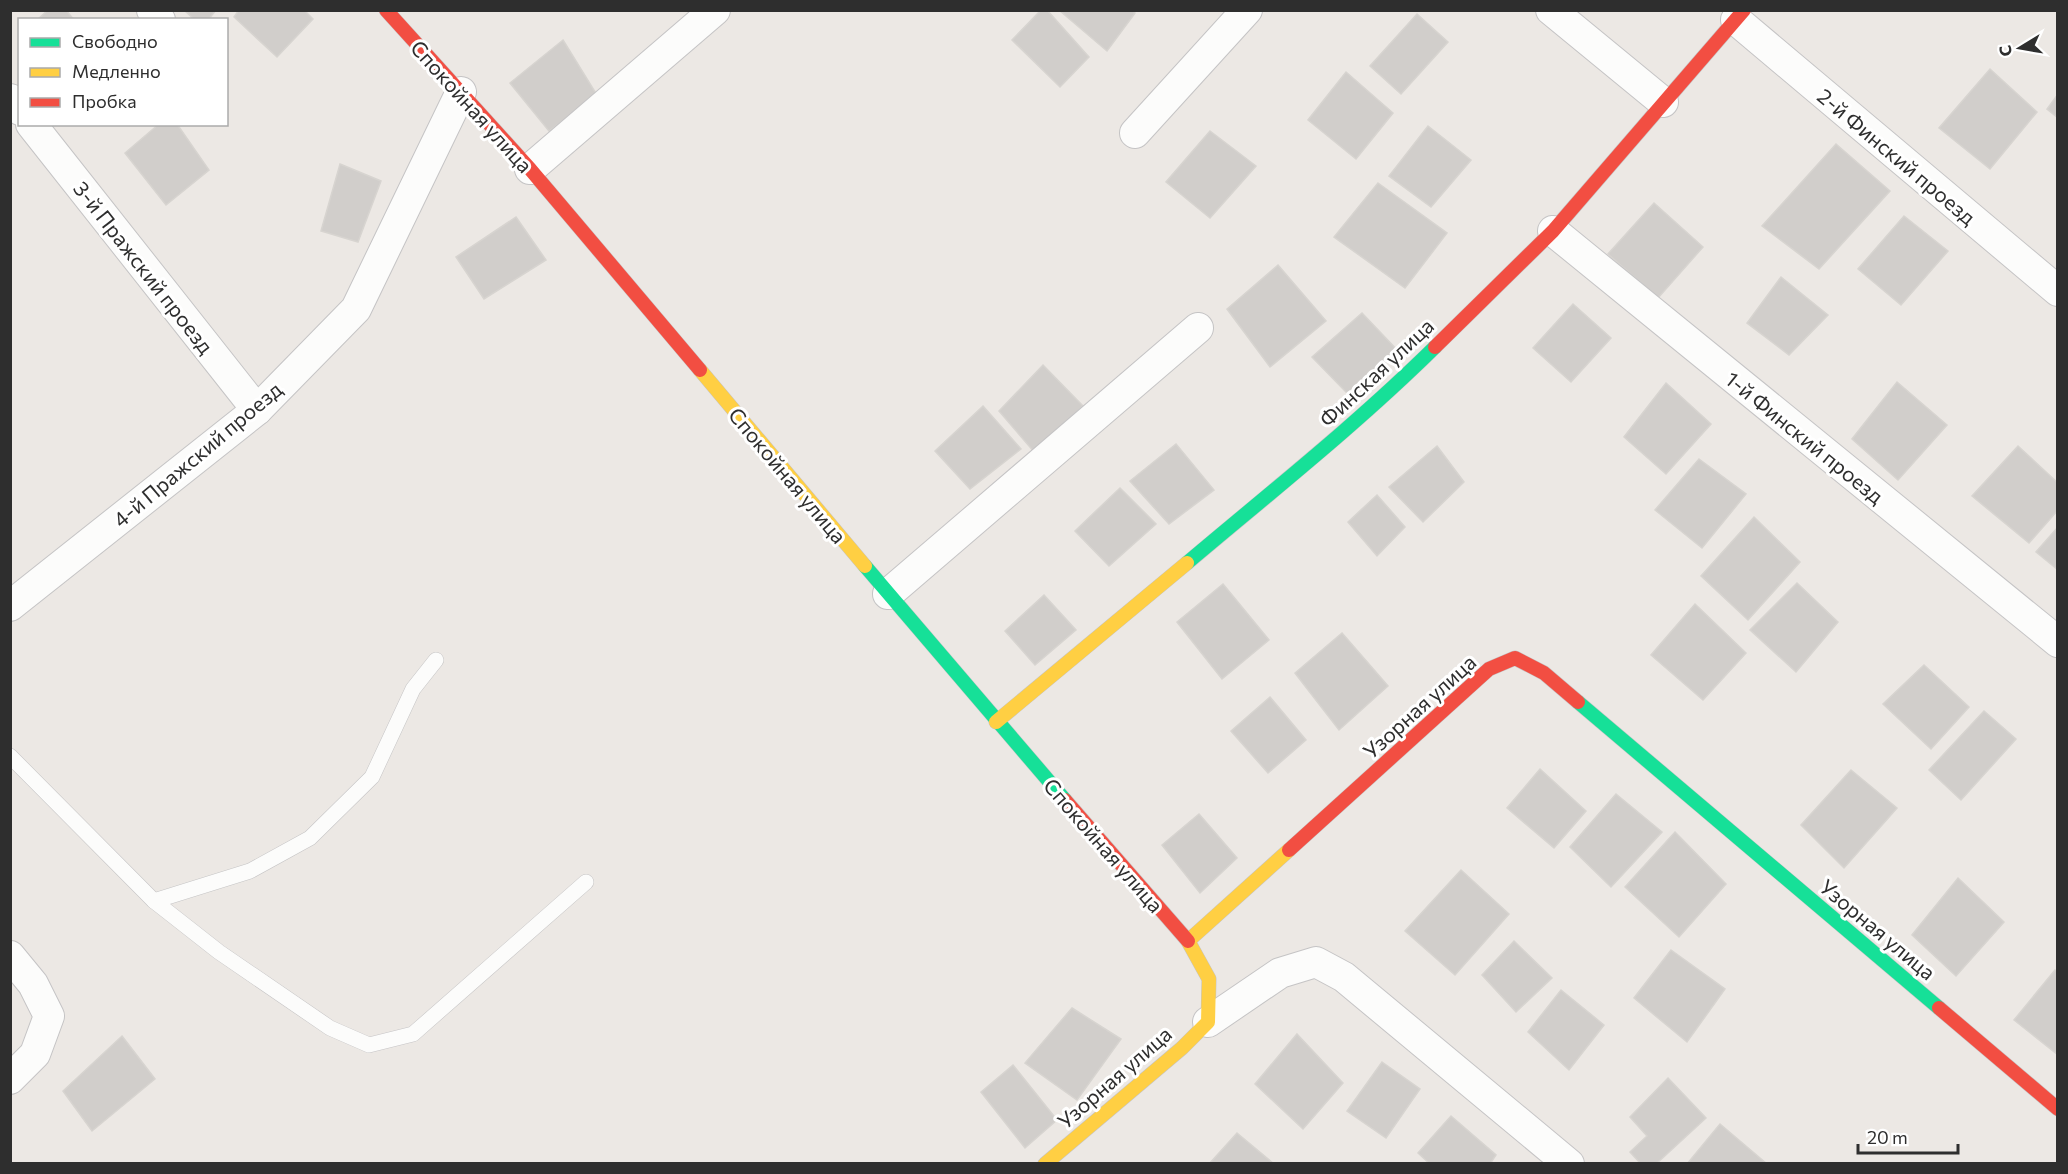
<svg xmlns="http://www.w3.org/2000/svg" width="2068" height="1174" viewBox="0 0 2068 1174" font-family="Commissioner,sans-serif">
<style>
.building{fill:#d1cecb;stroke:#d7d4d0;stroke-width:1.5}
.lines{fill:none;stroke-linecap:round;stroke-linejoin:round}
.lane-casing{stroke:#c5c4c5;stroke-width:16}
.street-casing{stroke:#c5c4c5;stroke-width:32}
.fast-casing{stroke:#c5c4c5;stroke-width:15}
.slow-casing{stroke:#c5c4c5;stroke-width:15}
.jam-casing{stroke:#c5c4c5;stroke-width:15}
.lane{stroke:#fcfcfb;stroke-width:15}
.street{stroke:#fcfcfb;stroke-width:30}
.fast{stroke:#16e098;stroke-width:14}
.slow{stroke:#ffcf43;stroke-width:14}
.jam{stroke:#f24e42;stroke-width:14}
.labels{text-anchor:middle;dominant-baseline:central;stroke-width:6;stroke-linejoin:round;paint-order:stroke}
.street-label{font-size:21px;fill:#2e2e2e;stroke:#fff}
</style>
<rect width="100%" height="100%" fill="#ece8e4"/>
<g class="building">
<path d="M48,10H66L74,20H37Z"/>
<path d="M184,10H216L208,20H195Z"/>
<path d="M239,10H304L313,19L277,57L234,17Z"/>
<path d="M1041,10H1047L1089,57L1060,87L1012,40Z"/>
<path d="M1059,10H1132L1135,13L1107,51Z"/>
<path d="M1417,14L1448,42L1401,94L1370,66Z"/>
<path d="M563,40L597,95L549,131L510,83Z"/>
<path d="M1990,69L2037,112L1990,169L1939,128Z"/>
<path d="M1346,72L1393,113L1356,159L1308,120Z"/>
<path d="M2058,94V118L2047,109Z"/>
<path d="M159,124H177L209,170L166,205L125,153Z"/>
<path d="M1428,126L1471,160L1431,207L1389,176Z"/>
<path d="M1210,131L1256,166L1210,218L1166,182Z"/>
<path d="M1836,144L1890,191L1819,269L1762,226Z"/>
<path d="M340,164L381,181L358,242L321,231Z"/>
<path d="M1378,183L1447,233L1405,288L1334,237Z"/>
<path d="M1654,203L1703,247L1658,298L1608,254Z"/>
<path d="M1904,216L1948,251L1901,305L1858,269Z"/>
<path d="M516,217L546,260L484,299L456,257Z"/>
<path d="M1278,265L1326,321L1270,367L1227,309Z"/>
<path d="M1781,277L1828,315L1789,355L1747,323Z"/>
<path d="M1573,304L1611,338L1571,382L1533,348Z"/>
<path d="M1362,313L1399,352L1347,393L1312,357Z"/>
<path d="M1043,365L1083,406L1035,453L999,411Z"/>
<path d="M1897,382L1947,425L1898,480L1852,439Z"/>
<path d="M1666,383L1711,424L1666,474L1624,437Z"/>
<path d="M983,406L1021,449L970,489L935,451Z"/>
<path d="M1176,444L1214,490L1169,524L1130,481Z"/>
<path d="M1437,446L1464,482L1423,522L1389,487Z"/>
<path d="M2018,446L2058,483V510L2029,543L1972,496Z"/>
<path d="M1699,459L1746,494L1702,548L1655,510Z"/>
<path d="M1120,488L1156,524L1109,566L1075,531Z"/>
<path d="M1377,495L1405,527L1377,556L1348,522Z"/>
<path d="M1754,517L1800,562L1748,620L1701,576Z"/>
<path d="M2058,527V570L2036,552Z"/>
<path d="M1797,583L1838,622L1796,672L1750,630Z"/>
<path d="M1223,584L1269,640L1222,679L1177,622Z"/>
<path d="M1044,595L1076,630L1035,665L1005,631Z"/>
<path d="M1695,604L1746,653L1703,700L1651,655Z"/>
<path d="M1342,633L1388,686L1339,730L1295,673Z"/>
<path d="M1924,665L1969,707L1931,749L1883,704Z"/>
<path d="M1270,697L1306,740L1268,773L1231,731Z"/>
<path d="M1984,711L2016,739L1961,800L1929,770Z"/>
<path d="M1540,769L1586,811L1554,848L1507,808Z"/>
<path d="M1851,770L1897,808L1844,868L1801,825Z"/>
<path d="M1616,794L1662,832L1611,887L1570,847Z"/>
<path d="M1199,814L1237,858L1200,893L1162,845Z"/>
<path d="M1675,832L1726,884L1679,937L1625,887Z"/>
<path d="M1461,870L1509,914L1455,975L1405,931Z"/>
<path d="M1958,878L2004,922L1956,976L1912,935Z"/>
<path d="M1514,941L1552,978L1516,1012L1482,975Z"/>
<path d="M1671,950L1725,989L1687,1042L1634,998Z"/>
<path d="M2055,970L2058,972V1055L2014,1020Z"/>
<path d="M1561,990L1604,1025L1569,1070L1528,1032Z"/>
<path d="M1072,1008L1121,1039L1077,1100L1025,1063Z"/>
<path d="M1297,1034L1343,1083L1303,1129L1255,1084Z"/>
<path d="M122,1036L155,1079L92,1131L63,1091Z"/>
<path d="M1382,1062L1420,1089L1386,1138L1347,1111Z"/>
<path d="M1013,1065L1057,1120L1025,1148L981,1092Z"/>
<path d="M1668,1078L1706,1118L1656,1164H1641L1630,1152L1647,1136L1630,1117Z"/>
<path d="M1451,1116L1496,1155L1490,1164H1430L1418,1153Z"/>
<path d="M1720,1124L1767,1164H1687Z"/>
<path d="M1237,1133L1274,1164H1209Z"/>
</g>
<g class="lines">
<defs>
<g id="lane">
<path d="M10,756L154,901L219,952L330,1028L369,1045L413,1034L586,882"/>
<path d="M154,901L250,871L310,838L372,777L413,689L436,660"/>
</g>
<g id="street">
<path d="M152,10L160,20"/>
<path d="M1551,10L1663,102"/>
<path d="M1736,20L2058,291"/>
<path d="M10,99L20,110"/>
<path d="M31,124L257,410"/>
<path d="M1135,133L1247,10"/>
<path d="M530,169L715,10"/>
<path d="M1553,231L2058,642"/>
<path d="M888,594L1198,328"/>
<path d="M10,606L257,410L356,309L461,92"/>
<path d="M10,956L33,984L49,1016L35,1054L10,1079"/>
<path d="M1208,1022L1280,973L1316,962L1344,977L1569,1164"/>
</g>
<g id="fast">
<path d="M1187,563C1271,492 1357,424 1435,347"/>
<path d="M865,566L1065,800"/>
<path d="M1578,702L1939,1008"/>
</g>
<g id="slow">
<path d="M700,370L865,566"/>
<path d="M996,722L1187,563"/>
<path d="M1045,1164L1182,1048L1208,1022L1209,979L1188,941L1289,850"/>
</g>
<g id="jam">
<path d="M386,10L530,169L700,370"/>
<path d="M1435,347L1553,231L1744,10"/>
<path d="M1065,800L1188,941"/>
<path d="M1289,850L1489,669L1515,658L1544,673L1578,702"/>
<path d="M1939,1008L2058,1109"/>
</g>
</defs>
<use href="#lane" class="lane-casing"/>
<use href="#street" class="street-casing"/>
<use href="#fast" class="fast-casing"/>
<use href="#slow" class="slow-casing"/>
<use href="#jam" class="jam-casing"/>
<use href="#lane" class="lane"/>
<use href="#street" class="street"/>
<use href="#fast" class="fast"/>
<use href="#slow" class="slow"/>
<use href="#jam" class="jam"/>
</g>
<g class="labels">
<g class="street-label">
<text transform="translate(472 106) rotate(48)">Спокойная улица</text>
<text transform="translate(1897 156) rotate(40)">2-й Финский проезд</text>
<text transform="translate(144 267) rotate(52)">3-й Пражский проезд</text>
<text transform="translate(1376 372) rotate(-43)">Финская улица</text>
<text transform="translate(1805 437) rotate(39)">1-й Финский проезд</text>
<text transform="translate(197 454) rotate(-40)">4-й Пражский проезд</text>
<text transform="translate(788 475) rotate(50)">Спокойная улица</text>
<text transform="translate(1419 706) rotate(-42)">Узорная улица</text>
<text transform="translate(1104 845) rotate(49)">Спокойная улица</text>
<text transform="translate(1878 929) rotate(40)">Узорная улица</text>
<text transform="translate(1114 1077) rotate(-41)">Узорная улица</text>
</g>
</g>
<rect width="2068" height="1174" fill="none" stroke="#2e2e2e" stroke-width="24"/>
<rect x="18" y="18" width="210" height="108" fill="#ffffff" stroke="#ababab" stroke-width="1.5"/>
<rect x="30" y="38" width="30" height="9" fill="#16e098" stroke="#ababab" stroke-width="1.5"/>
<text x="72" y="48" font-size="18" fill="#2e2e2e">Свободно</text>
<rect x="30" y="68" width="30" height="9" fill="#ffcf43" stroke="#ababab" stroke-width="1.5"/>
<text x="72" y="78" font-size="18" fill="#2e2e2e">Медленно</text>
<rect x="30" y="98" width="30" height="9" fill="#f24e42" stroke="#ababab" stroke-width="1.5"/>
<text x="72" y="108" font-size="18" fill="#2e2e2e">Пробка</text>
<g transform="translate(2020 48) rotate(259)" stroke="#ffffff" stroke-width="4.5" paint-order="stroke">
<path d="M0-4.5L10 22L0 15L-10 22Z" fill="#2e2e2e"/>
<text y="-9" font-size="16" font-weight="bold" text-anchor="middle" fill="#2e2e2e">С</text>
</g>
<path d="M1858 1144v9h100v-9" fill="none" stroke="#2e2e2e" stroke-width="3"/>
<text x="1867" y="1144" font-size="18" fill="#2e2e2e" stroke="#ffffff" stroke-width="4.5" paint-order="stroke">20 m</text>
</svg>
